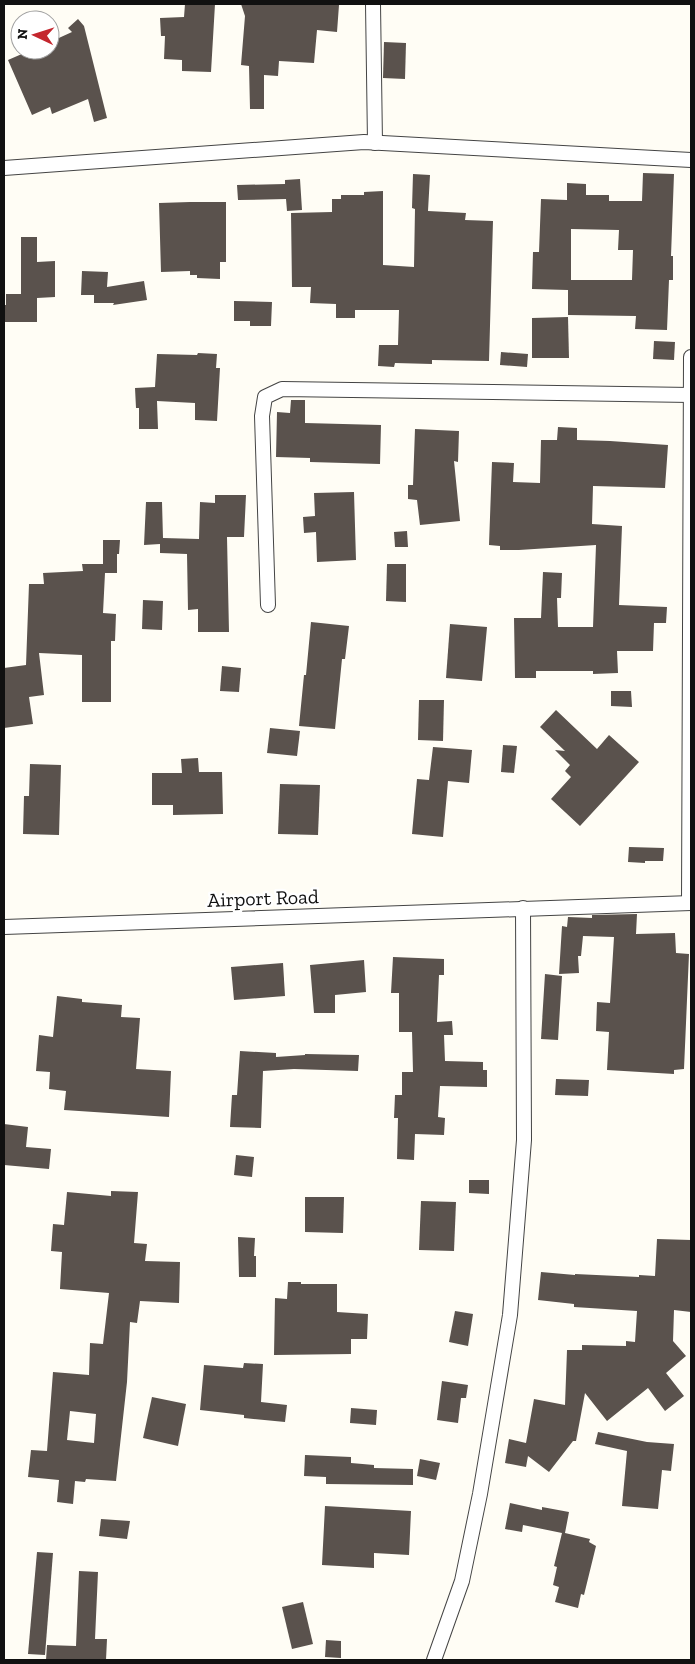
<svg xmlns="http://www.w3.org/2000/svg" width="695" height="1664" viewBox="0 0 695 1664" font-family="'Zilla Slab',serif">
<style>
.building{fill:#5a524d;fill-rule:evenodd}
.lines{fill:none;stroke-linecap:round;stroke-linejoin:round}
.street-casing{stroke:#444;stroke-width:16}
.street{stroke:#fff;stroke-width:14}
.labels{text-anchor:middle;dominant-baseline:central;stroke-width:5;stroke-linejoin:round;paint-order:stroke}
.street-label{font-size:20px;fill:#111;stroke:#fff}
</style>
<rect width="100%" height="100%" fill="#fffdf5"/>
<g class="building">
<path d="M185,4H215L211,72L182,71V60L164,59L165,36H161L160,18L184,17Z"/>
<path d="M241,4L339,5L337,32L317,30L314,63L279,61L278,76L264,75V109H250L249,66L241,65L245,16Z"/>
<path d="M78,19L84,26L107,118L94,122L88,99L52,114L50,107L32,115L8,60L31,50H50V42L72,32L68,28Z"/>
<path d="M384,42L406,43L405,79L383,78Z"/>
<path d="M643,173L674,174L671,256H673V280H669L667,330L635,329L636,316L568,315V290L532,289L533,252H539L541,199L567,200V183L586,184V195H609V201H642ZM571,229L619,230L618,250H633L632,280H571Z"/>
<path d="M413,174L430,175L428,211L466,213L465,220L493,221L489,361L432,360V364L395,363L394,367L378,366L379,345H398L399,310H355V318H336V304L310,303L311,287H292L291,213L332,212V199H341V195H364V192L383,191V265L414,267L415,209L412,208Z"/>
<path d="M300,179L302,210L287,211L286,199L238,200L237,185L285,184V180Z"/>
<path d="M190,202H226V262H220V279L197,278V275H190V271L161,272L159,203Z"/>
<path d="M21,237H37V262L55,261V297L37,298V322H4V305H6V294H21Z"/>
<path d="M82,271L108,272L107,287L144,281L147,300L113,305L114,303H94V295H81Z"/>
<path d="M234,301L272,302L271,326H250V321H234Z"/>
<path d="M568,317L569,358H532V318Z"/>
<path d="M654,341L675,342L674,360L653,359Z"/>
<path d="M501,352L528,354L527,367L500,365Z"/>
<path d="M198,353L217,354L216,368H220L217,421L195,420V403L157,401L158,429H139V408H136L135,388L155,387L157,354L197,355Z"/>
<path d="M291,400H305V423L381,425L380,464L310,462V458L276,457L277,412L290,413Z"/>
<path d="M558,427L577,428V440L610,441L668,445L665,488L593,486L592,524L622,526L619,605L667,607L666,623H654L653,651H617L618,673L593,674V671H536V678H515L514,618H541L543,572L562,573L561,598H557L558,627H593L596,545L519,550H500V546L489,545L492,462L514,463L513,482L540,483L541,440H557Z"/>
<path d="M415,429L459,431L458,462L454,461L460,521L420,525L417,500L408,499V485H413Z"/>
<path d="M354,492L356,560L317,562L316,532L304,533L303,517L315,516L314,493Z"/>
<path d="M215,495H246L244,537H227L229,632H198V609L188,610L187,554L160,553V544L144,545L146,502H162L163,538L199,539L200,502L215,503Z"/>
<path d="M407,531L408,547H395L394,532Z"/>
<path d="M103,540H120L119,554H117V573H105L103,613L116,614L115,641H111V702H82V655L39,653L44,695L29,697L33,724L4,728V668L26,665L29,584H44L43,573L83,571L82,564H103Z"/>
<path d="M387,564H406V602L386,601Z"/>
<path d="M143,600L163,601L162,630L142,629Z"/>
<path d="M311,622L349,626L345,659H342L335,729L299,726L304,675H306Z"/>
<path d="M450,624L487,627L482,681L446,678Z"/>
<path d="M222,666L241,668L239,692L220,691Z"/>
<path d="M611,691H631L632,707L611,706Z"/>
<path d="M419,700H444L443,741L418,740Z"/>
<path d="M556,710L597,749L609,735L639,762L580,826L551,799L571,777L565,771L570,765L555,750L565,751L540,727Z"/>
<path d="M270,728L300,731L297,756L267,753Z"/>
<path d="M503,745L517,746L514,773L501,772Z"/>
<path d="M433,747L472,750L469,783L448,781L443,837L412,834L417,779L429,780Z"/>
<path d="M198,758L199,772H222L223,814L173,815V805H152V773H182L181,759Z"/>
<path d="M30,764L61,765L59,835L23,834L24,796H29Z"/>
<path d="M280,784L320,785L318,835L278,834Z"/>
<path d="M629,847L664,848L663,861H645V863L628,862Z"/>
<path d="M637,914L636,934L675,933L676,953L689,954L684,1069L674,1070V1074L607,1070L609,1032L596,1031L597,1002L610,1003L614,937L583,936L581,956H578L579,973L559,974L562,926L567,927L568,917L592,918V915Z"/>
<path d="M393,957L444,959V975H439L437,1022L452,1021L453,1035H444L445,1061L483,1062V1070H487V1087L440,1086L438,1117L445,1118L444,1135L415,1134L414,1160L397,1159L398,1118H394L395,1095H402V1072H413L412,1032H399V993H391Z"/>
<path d="M364,960L366,992L335,995V1013H314L310,965Z"/>
<path d="M283,963L285,996L234,1000L231,967Z"/>
<path d="M545,974L562,976L558,1040L541,1039Z"/>
<path d="M57,996L82,999V1002L122,1005L121,1017L140,1018L136,1069L171,1071L169,1117L64,1110L66,1091L49,1089L50,1072L36,1071L39,1035L53,1037Z"/>
<path d="M240,1051L276,1053V1057L305,1055V1054L359,1055L358,1071L294,1069L263,1071L261,1128L230,1127L232,1095H237Z"/>
<path d="M556,1079L589,1080L588,1096L555,1095Z"/>
<path d="M4,1124L28,1127L26,1147L51,1149L49,1169L4,1165Z"/>
<path d="M236,1155L254,1157L252,1177L234,1175Z"/>
<path d="M469,1180H489V1194L469,1193Z"/>
<path d="M111,1191L138,1192L134,1243L147,1244L145,1261L180,1262L179,1303L140,1301L137,1323L130,1322L127,1382L116,1481L86,1479L85,1482L75,1481L73,1504L57,1502L59,1480L28,1477L31,1450L47,1451L53,1372L89,1375L90,1343L103,1344L109,1293L60,1289L62,1252L51,1251L53,1224L64,1225L67,1192L111,1196ZM70,1411L96,1414L94,1443L67,1440Z"/>
<path d="M305,1197H344L343,1233L305,1232Z"/>
<path d="M421,1201L456,1202L454,1251L419,1250Z"/>
<path d="M238,1237L255,1238L254,1256H256V1277H239Z"/>
<path d="M657,1239L691,1240V1312L674,1310L673,1341L686,1356L666,1373L684,1396L665,1411L648,1388L607,1421L585,1393L576,1441H573L549,1472L528,1456L526,1467L505,1463L509,1439L526,1443L534,1399L565,1405L567,1350H582V1345L626,1346V1341L635,1342L637,1311L574,1307V1304L538,1300L541,1272L575,1275V1274L639,1277V1275L655,1276Z"/>
<path d="M288,1282H301V1284H337V1312L368,1314L367,1339H351V1354L274,1355L275,1298L287,1299Z"/>
<path d="M455,1311L473,1314L468,1346L449,1342Z"/>
<path d="M244,1363L263,1364L261,1402L287,1405L285,1422L244,1418V1415L200,1410L204,1365L243,1368Z"/>
<path d="M442,1381L468,1385L466,1398H461L458,1423L437,1420Z"/>
<path d="M152,1397L186,1404L178,1446L143,1438Z"/>
<path d="M351,1408L377,1410L376,1425L350,1423Z"/>
<path d="M598,1432L647,1442L674,1444L671,1471L662,1470L658,1509L622,1506L627,1451L595,1444Z"/>
<path d="M305,1455L351,1457V1463L374,1465V1468L413,1469V1485L326,1484V1477L304,1476Z"/>
<path d="M420,1459L440,1463L436,1480L417,1476Z"/>
<path d="M510,1503L542,1510V1507L569,1512L565,1533L590,1539L589,1542L596,1546L584,1595L581,1594L578,1608L555,1602L559,1587L553,1585L557,1567L554,1566L562,1533L523,1525L522,1532L505,1529Z"/>
<path d="M325,1506L411,1511L409,1555L374,1553V1568L322,1565Z"/>
<path d="M101,1519L130,1521L127,1539L99,1536Z"/>
<path d="M37,1552L53,1553L45,1655L28,1654Z"/>
<path d="M79,1571L98,1572L95,1639H107L106,1660H46L47,1645L76,1646Z"/>
<path d="M303,1602L313,1644L292,1649L282,1607Z"/>
<path d="M326,1640L341,1641V1658L325,1657Z"/>
</g>
<g class="lines">
<defs>
<g id="street">
<path d="M373,4L375,143"/>
<path d="M4,168L364,142L691,160"/>
<path d="M268,605L262,416L265,397L282,389L691,395"/>
<path d="M689,903L691,357"/>
<path d="M4,927L691,903"/>
<path d="M434,1660L462,1581L480,1494L510,1315L524,1140L523,908"/>
</g>
</defs>
<use href="#street" class="street-casing"/>
<use href="#street" class="street"/>
</g>
<g class="labels">
<g class="street-label">
<text transform="translate(263 898) rotate(-2)">Airport Road</text>
</g>
</g>
<rect width="695" height="1664" fill="none" stroke="#111111" stroke-width="10"/>
<g transform="translate(35 35) rotate(274)"><circle r="24" fill="#ffffff" stroke="#a0a0a0"/>
<path d="M0-4L9 19L0 12L-9 19Z" fill="#c4262e"/>
<text y="-8" font-size="14" font-weight="bold" text-anchor="middle" fill="#111111">N</text>
</g>
</svg>
